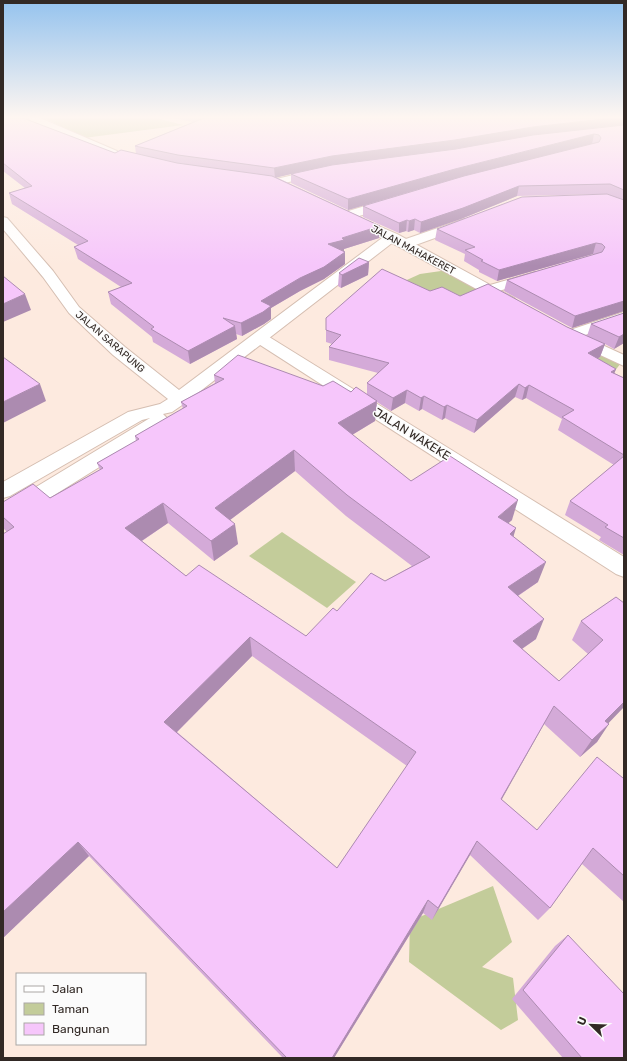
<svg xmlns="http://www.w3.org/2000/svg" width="627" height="1061" viewBox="0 0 627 1061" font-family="Rubik,sans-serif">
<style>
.green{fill:#c3cc9a}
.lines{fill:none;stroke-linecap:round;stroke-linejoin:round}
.street-casing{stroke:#d5beb1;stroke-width:2}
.secondary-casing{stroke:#d5beb1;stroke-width:2}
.street{fill:#fff;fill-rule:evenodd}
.secondary{fill:#fff;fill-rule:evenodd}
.wall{fill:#d4aad8;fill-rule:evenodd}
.shaded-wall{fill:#ac8bb0}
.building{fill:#f6c6fb;stroke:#ac8bb0;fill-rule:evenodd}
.labels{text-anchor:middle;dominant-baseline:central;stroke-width:3;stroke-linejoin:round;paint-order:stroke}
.far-street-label{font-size:10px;fill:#322925;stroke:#fbfbfb}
.street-label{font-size:12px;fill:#322925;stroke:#fbfbfb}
</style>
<rect width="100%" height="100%" fill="#fdeadf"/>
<g class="green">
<path d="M44,118H157L183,125L84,138Z"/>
<path d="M448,270L624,359L614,372L398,284L420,274Z"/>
<path d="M282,532L356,582L327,608L249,556Z"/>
<path d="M493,886L512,942L482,967L513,978L518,1020L501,1030L409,962L410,921Z"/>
</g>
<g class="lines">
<defs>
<g id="street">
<path d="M319,169L323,170L325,172L323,174L276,185L272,184L270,182L272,180Z"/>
<path d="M391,198L395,199L397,202L395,205L346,220L342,219L340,216L342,213Z"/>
<path d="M464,219L468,220L470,223L468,226L410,247H400L398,244L400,241Z"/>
<path d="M535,272L540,273L542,276L540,279L488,294L483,293L481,290L483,287Z"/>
<path d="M624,312V322L570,340L564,338L562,335L564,332Z"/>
<path d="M260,333L266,335L624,557V577L616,574L254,341L252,338L254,335Z"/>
</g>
<g id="secondary">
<path d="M28,118H40L117,151L118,153L113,156L98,151L30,120Z"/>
<path d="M352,215L397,234L514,298L517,301L514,304L509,306L504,304L392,243L185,403L172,412L163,414L168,419L162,428L11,522L3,525V507L150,418L142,420L10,496L3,498V482L128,412L160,404L168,399L113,355L69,313L43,277L3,229V217L7,218L53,271L79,307L125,347L179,390L382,238L348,222L346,219L348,216Z"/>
<path d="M576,333L624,355V366L570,341L568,338L570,335Z"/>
</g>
</defs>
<use href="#street" class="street-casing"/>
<use href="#secondary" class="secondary-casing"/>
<use href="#street" class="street"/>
<use href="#secondary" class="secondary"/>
</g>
<g class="wall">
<path d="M3,118L115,153L136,154L135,146L193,122L174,118H624V311L572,328L504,291L507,280L596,254H593L497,281L479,272V270L464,261L465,254L435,240L437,229L614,197L607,194L517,196L461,219L420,233L414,230L408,232L406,231L399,233L363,217V206L457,178L348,210L291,183V174L276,177L380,226L379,238L344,249V251L345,252V264L324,279L300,291L271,308V319L264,324L242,336L236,334L237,339L190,364L153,342L152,337L111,304L108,292L121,287L78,259L74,247L78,245L12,204L9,193L25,188L3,171ZM592,144H593L523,161Z"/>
<path d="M369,262L368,275L341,288L338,286L339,273Z"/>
<path d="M430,291L460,296L567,327L587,336L591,324L624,313V343L614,349L605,344L600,357L597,358L616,369L614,373L624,378V555L599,540L601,537L565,515L570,501L614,465L558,430L562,419L526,398L522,400L515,397L474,433L445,418L442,420L422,409L419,411L405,403L391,411L377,402L375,421L352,435L411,481L512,520L508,523L514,537L538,582L518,596L536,639L522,649L559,681L588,654L572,640L581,621L616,597L608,724L597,742L580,757L544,724L501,799L537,830L622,778L624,776V902L582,864L550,908L538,920L470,855L432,920L423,913L334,1058H283L89,856L3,938L7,532L3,528V502L50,498L100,470L97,463L136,441L135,436L183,409L181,402L215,383L214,375L323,386L367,394V383L378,373L329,360V347L332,344L326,342V318ZM295,471L346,516L412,566L385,581L337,611L306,636L186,576L142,541L168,523L214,561L238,544L230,520ZM252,656L407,766L337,868L177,732Z"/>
<path d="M568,935L624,1058H563L512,999L555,946Z"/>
</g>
<g class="shaded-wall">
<path d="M612,118H624V125L291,174L275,178L274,168L332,156L533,127Z"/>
<path d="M594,134L592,144L454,179L348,210V199L455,169Z"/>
<path d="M519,186L517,196L461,219L420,233L421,222Z"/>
<path d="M415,219L414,230L408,232L409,221Z"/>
<path d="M407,220L406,231L399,233V223Z"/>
<path d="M380,226L379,238L344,249V252L328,244L342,238Z"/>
<path d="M596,243L593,254L497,281L499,270Z"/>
<path d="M345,252V264L324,279L300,291L271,308V319L264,324L242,336L241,323L261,301Z"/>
<path d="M369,262L368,275L341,288L342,275Z"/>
<path d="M25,294L31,310L3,322V304Z"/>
<path d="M624,301V311L572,328L575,316Z"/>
<path d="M235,326L237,339L190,364L188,351Z"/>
<path d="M624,334V343L614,349L619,337Z"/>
<path d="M605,344L600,357L584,366L588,353Z"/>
<path d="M616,369L611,382V372Z"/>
<path d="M40,384L46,401L3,423V402Z"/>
<path d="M519,384L515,397L474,433L477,420Z"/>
<path d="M529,385L526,398L522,400L525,388Z"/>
<path d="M407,390L405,403L391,411L393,398Z"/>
<path d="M424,396L422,409L419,411L421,398Z"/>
<path d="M377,401L375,421L337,444L338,423Z"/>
<path d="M447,405L445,418L442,420L444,407Z"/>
<path d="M294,450L295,471L218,529L215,508Z"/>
<path d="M518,500L512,520L492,537L498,517Z"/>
<path d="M163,503L168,523L131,548L125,528Z"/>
<path d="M235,524L238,544L214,561L211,541Z"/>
<path d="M516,528L510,548V534Z"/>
<path d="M546,562L538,582L501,607L508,587Z"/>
<path d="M544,619L536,639L506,660L513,641Z"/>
<path d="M250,637L252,656L170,739L164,722Z"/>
<path d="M624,702V707L601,731L609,724L597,742L580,757L605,721Z"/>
<path d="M554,706L544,724L493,815L501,799Z"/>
<path d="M477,841L470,855L432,920L438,908Z"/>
<path d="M78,842L89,856L3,938V912Z"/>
<path d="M428,900L423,913L334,1058H332Z"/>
</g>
<g class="building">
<path d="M3,118H23L115,153L121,150L177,163L272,176L380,226L342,238L344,240L328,244L345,252L324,267L300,278L261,301L271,306L263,312L241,323L223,318L235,326L188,351L151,329L154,327L108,292L132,283L74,247L88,241L9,193L32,186L3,163Z"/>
<path d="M204,118H612L533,127L455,140L332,156L274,168L178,155L135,146Z"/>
<path d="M624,125V190L610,184L519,186L463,208L421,222L415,219L409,221L407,220L399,223L363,206L464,176L599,142L601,138L599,135L594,134L455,169L348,199L291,174L332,165L456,149L533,135Z"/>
<path d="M607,194L624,200V301L575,316L507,280L602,252L605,247L602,244L596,243L499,270L481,261L483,260L465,250L475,247L437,229L522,197Z"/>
<path d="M359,258L369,262L342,275L339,273Z"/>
<path d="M382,269L430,291L442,287L460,296L488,284L567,327L605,344L588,353L616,369L611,372L624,378V455L562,417L574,410L529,385L525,388L519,384L477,420L447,405L444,407L424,396L421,398L407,390L393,398L367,383L389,363L329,347L341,335L326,330V318Z"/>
<path d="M3,276L25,294L3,304Z"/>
<path d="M624,313V334L619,337L591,324Z"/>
<path d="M238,355L323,386L333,381L351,392L356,387L377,401L338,423L411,481L450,456L518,500L498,517L516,528L510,534L546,562L508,587L544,619L513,641L559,681L603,640L581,621L616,597L624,603V702L605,721L609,724L592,740L554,706L501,799L537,830L597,757L623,778L624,777V876L593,848L550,908L477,841L438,908L428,900L332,1058H287L78,842L3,912V534L14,527L3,517V502L33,484L50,498L103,468L97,463L139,439L135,436L187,406L181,402L224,379L214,375ZM294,450L347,495L430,557L385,581L371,573L337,611L333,608L306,636L199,565L186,576L125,528L163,503L211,541L235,524L215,508ZM250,637L416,752L337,868L164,722Z"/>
<path d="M3,357L40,384L3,402Z"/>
<path d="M624,456V538L605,527L608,525L570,501Z"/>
<path d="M568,935L624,994V1058H582L523,990Z"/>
</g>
<linearGradient id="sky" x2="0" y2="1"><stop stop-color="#95c3ee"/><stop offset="0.44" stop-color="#fef6f1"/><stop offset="1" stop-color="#fef6f1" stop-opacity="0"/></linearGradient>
<rect width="627" height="266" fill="url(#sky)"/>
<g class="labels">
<g class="far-street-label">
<text transform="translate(413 250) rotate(28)">JALAN MAHAKERET</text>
<text transform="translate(110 342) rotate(41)">JALAN SARAPUNG</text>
</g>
<g class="street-label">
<text transform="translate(412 434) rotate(32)">JALAN WAKEKE</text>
</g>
</g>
<rect width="627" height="1061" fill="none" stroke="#322925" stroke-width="8"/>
<rect x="16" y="973" width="130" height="72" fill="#fbfbfb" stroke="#aba7a5"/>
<rect x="24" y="986" width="20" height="6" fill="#ffffff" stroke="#aba7a5"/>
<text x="52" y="993" font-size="12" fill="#322925">Jalan</text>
<rect x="24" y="1003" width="20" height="12" fill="#c3cc9a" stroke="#aba7a5"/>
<text x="52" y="1013" font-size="12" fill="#322925">Taman</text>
<rect x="24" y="1023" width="20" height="12" fill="#f6c6fb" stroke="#aba7a5"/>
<text x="52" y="1033" font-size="12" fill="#322925">Bangunan</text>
<g transform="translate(591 1025) rotate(293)" stroke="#fbfbfb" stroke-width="3" paint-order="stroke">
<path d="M0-3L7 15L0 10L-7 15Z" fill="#322925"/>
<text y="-6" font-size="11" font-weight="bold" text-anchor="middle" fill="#322925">U</text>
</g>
</svg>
